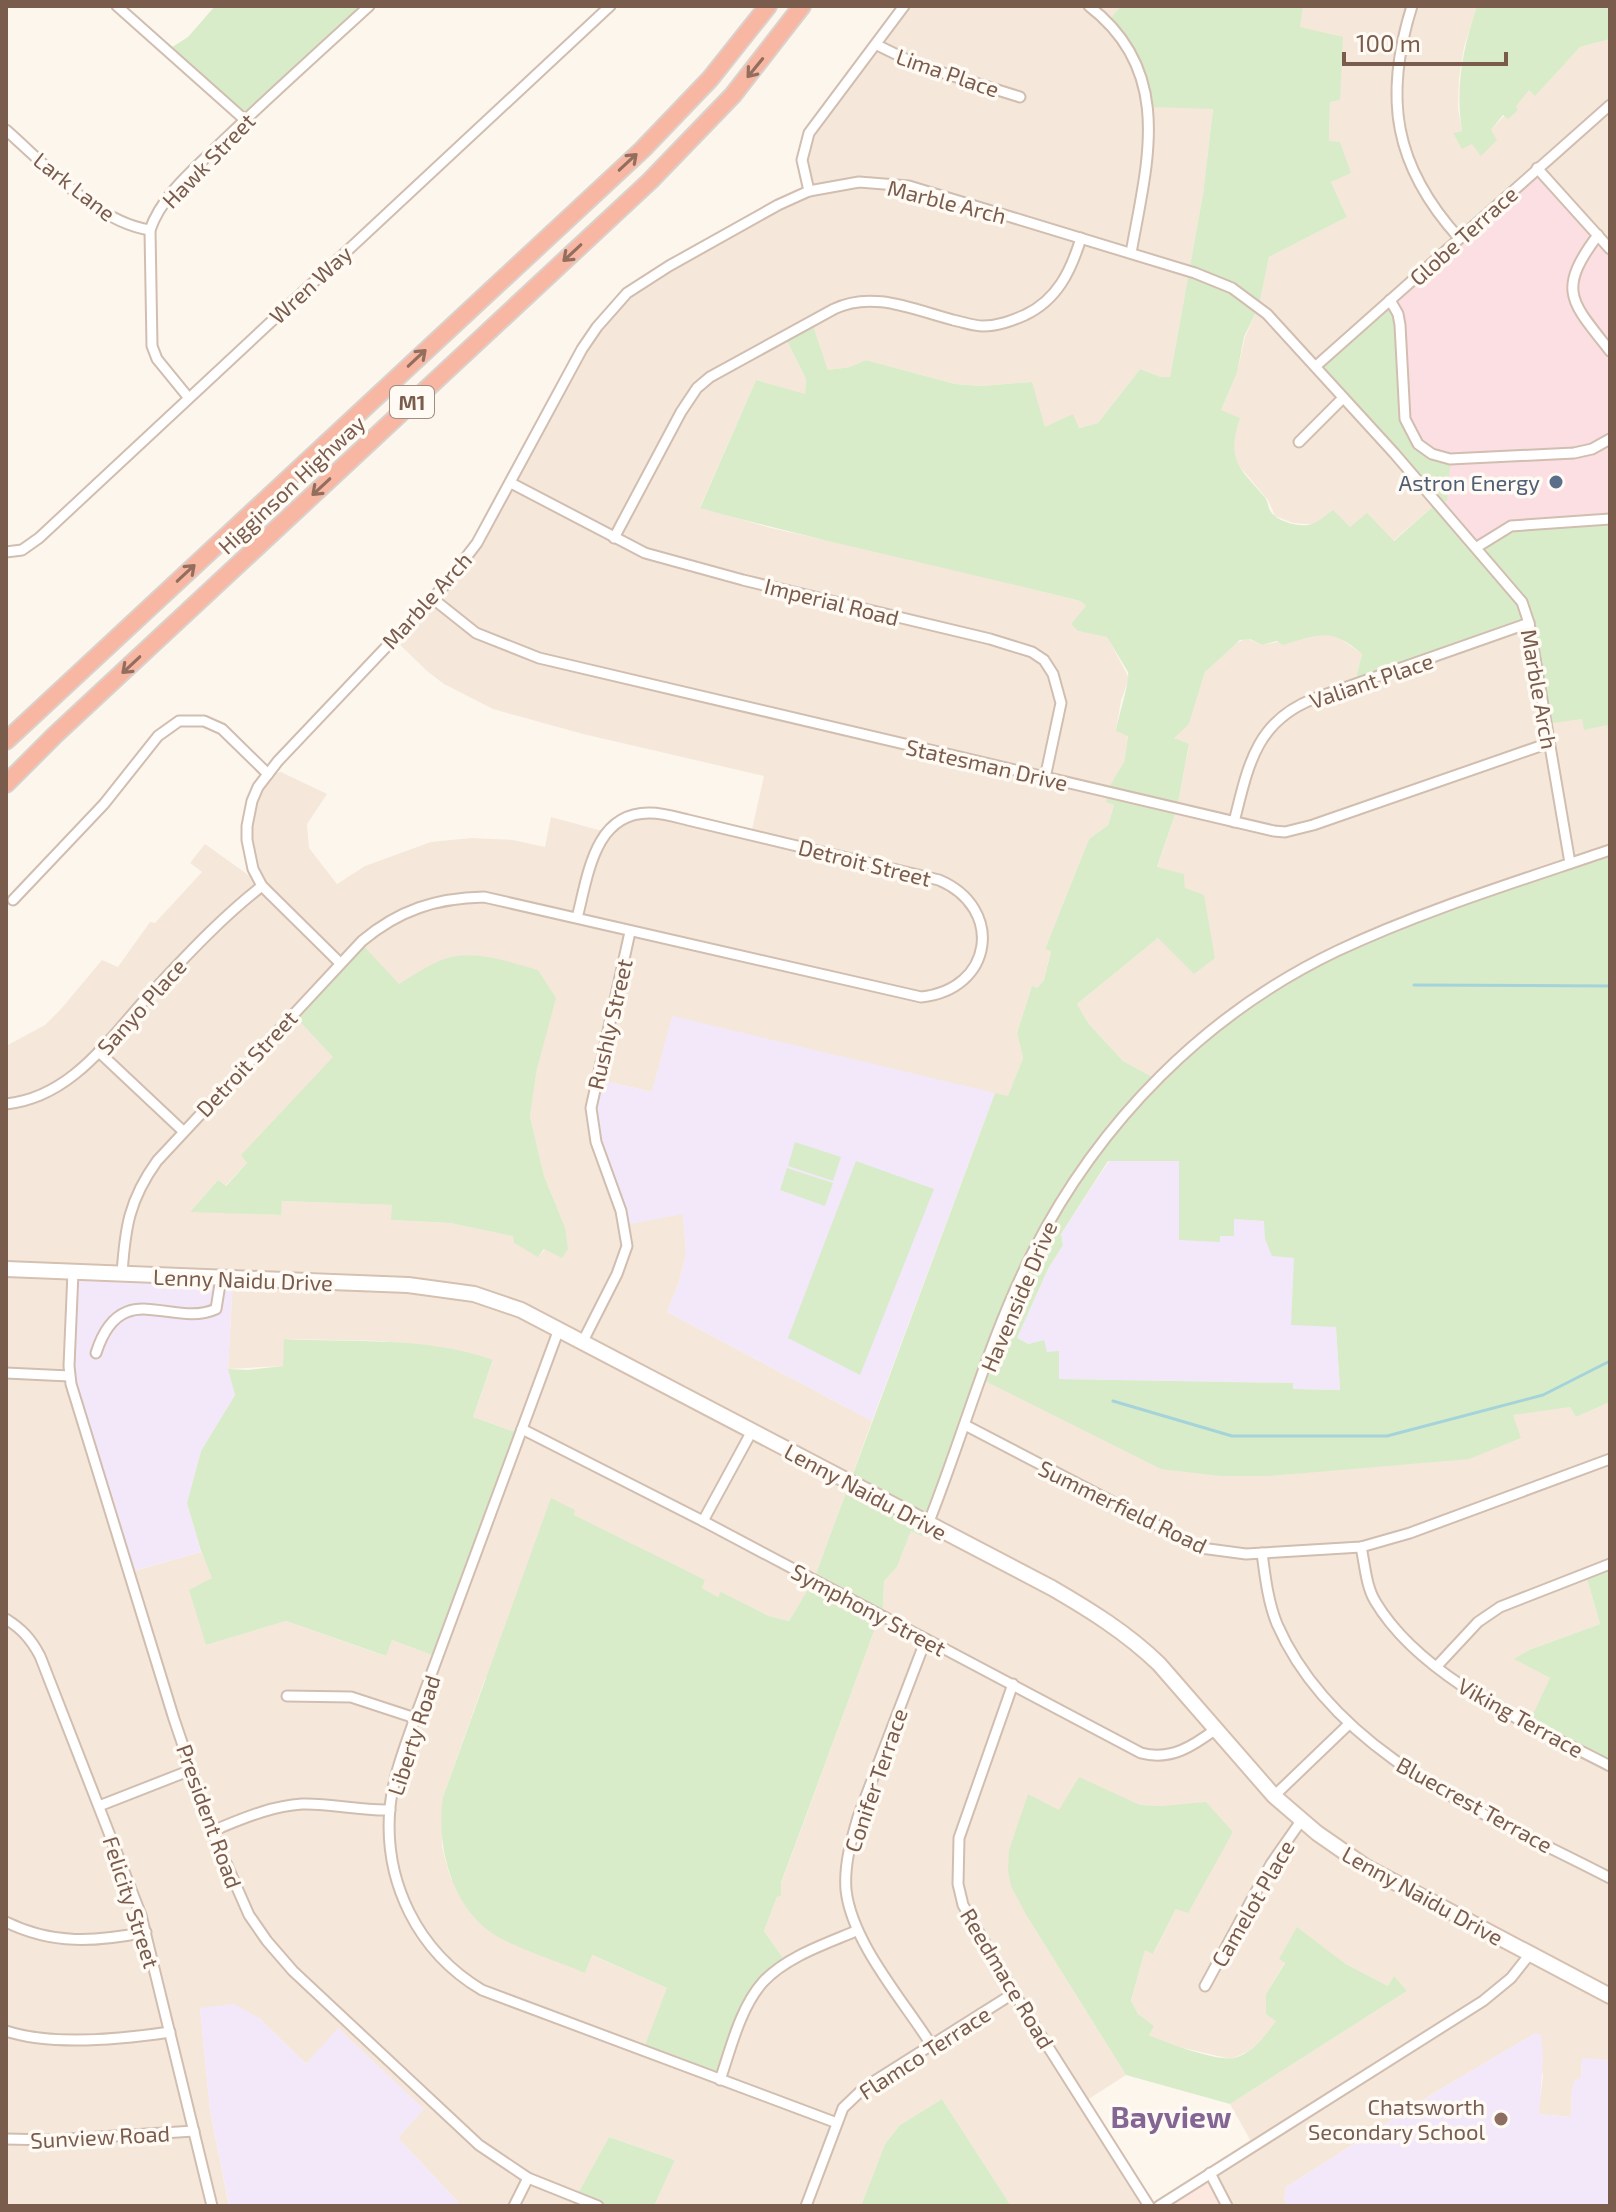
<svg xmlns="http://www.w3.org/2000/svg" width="1616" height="2212" viewBox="0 0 1616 2212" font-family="'Exo 2',sans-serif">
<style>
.residential{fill:#f5e8da;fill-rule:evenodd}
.commercial{fill:#fde8e0}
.education{fill:#f3e8fa}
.medical{fill:#fbdfe3}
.green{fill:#d8ecc9;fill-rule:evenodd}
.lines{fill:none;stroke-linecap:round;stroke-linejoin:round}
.stream{stroke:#a5d3da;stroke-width:3}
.street-casing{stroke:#d1beb0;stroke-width:13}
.secondary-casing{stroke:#d6c0b0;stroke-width:18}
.highway-casing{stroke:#dad1cd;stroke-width:20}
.street{stroke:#fff;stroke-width:9}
.secondary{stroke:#fff;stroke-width:14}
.highway{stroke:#f7b7a3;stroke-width:16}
.oneway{stroke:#936e5e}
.service-dot{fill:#5c6f8a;stroke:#fffaf3;stroke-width:3}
.education-dot{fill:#8d6e63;stroke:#fffaf3;stroke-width:3}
.labels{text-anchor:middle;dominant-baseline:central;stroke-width:7;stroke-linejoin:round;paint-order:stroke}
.shield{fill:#fffaf3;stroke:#a28b7f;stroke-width:2}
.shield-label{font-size:20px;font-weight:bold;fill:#7a5c4d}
.street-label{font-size:22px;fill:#7a5c4d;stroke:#fffaf3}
.service-label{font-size:22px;fill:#4e5e75;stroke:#fffaf3;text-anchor:end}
.education-label{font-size:22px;fill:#785e54;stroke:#fffaf3;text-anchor:end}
.district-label{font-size:30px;font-weight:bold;fill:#846695;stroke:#fffaf3}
</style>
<rect width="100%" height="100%" fill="#fdf6ec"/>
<g class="residential">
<path d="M904,6H1121L1107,22L1213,109L1203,194L1170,377H1161L1140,369L1098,423L1078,428L1045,427L1031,382L981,386L955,384L866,360L850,367L828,370L811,321L784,335L806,379L805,395L756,380L700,507L771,528L937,565L1080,601L1086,606L1078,631L1107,636L1129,678L1121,701L1116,730L1128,735L1124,762L1108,792L1114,805L1108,825L1089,839L1045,949L1051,950L1044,980L1037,988L1032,986L1017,1033L1023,1058L1008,1097L673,1017L652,1092L596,1079L683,1213L686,1254L679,1282L667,1312L872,1421L814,1579L789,1621L769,1616L722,1593L718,1597L702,1588L704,1581L485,1679L443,1797L442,1846L446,1863L451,1879L585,1973L591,1955L667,1988L751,2000L786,1962L764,1931L777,1897L781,1896V1884L883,1607L884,1581L897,1567L911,1531L923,1537L981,1379L1220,1476H1271L1362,1467L1512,1415L1570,1406L1576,1417L1610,1402V1571L1587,1579L1600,1624L1529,1650L1515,1659L1550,1678L1610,1765V2060L1582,2059L1581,2077L1572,2090L1571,2117L1538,2114L1543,2076L1536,2033L1444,2087L1286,2187L1284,2200L1289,2206H1227L1210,2172L1253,2145L1230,2104L1407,1991L1394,1977L1388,1986L1344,1963L1279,1959L1285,1962L1266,1994L1277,2020L1263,2039L1249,2051L1231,2059L1166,2044L1148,2034L1153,2026L1138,2014L1131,2002L1145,1949L1154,1953L1176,1909L1210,1871L1233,1832L1162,1806L1139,1805L1119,1797L1059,1811L1029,1795L1028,1918L1126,2075L1084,2102L1149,2206H1011L942,2099L900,2125L885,2144L861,2206H654L675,2160L609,2137L571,2206H456L458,2202L398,2138L423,2109L339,2029L306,2064L259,2018L200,2008L210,2110L229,2206H6V1046L45,1025L61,1009L102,960L118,967L150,922L155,923L202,872L190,863L205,844L261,884L249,852L250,811L268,774L281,772L327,794L307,824L309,848L337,884L365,866L431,842L471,838L513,840L545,847L551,817L606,832L641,813L751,834L764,776L583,734L493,709L444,684L427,671L393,638L477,543L583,350L628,294L809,191L804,170L806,142ZM360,943L399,985L428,967L457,956L537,1069L530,1116L544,1176L565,1227L539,1256L514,1243V1236L450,1223L392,1220L393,1205L282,1201L280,1215L191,1211L218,1180L225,1186L247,1163L242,1155L334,1057ZM233,1278L228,1369L284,1366L285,1339L383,1341L493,1361L473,1417L512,1431L520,1428L437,1656L392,1640L385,1656L286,1621L206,1645L213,1578L201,1552L130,1572Z"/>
<path d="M1303,6H1477L1464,47L1459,79L1458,108L1462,131L1454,133L1491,130L1529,89L1535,95L1580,47L1610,39V249L1438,502L1393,541L1350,527L1293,523L1275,516L1268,500L1234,460V437L1221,410L1237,373L1245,337L1259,306L1269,257L1347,217L1331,182L1350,172L1340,143L1329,142L1330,101L1339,100L1299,27Z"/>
<path d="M1529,623L1582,719L1607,725L1610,747V849L1156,1079L1123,1061L1089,1024L1077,1004L1158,938L1215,958L1211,941L1185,889L1183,874L1157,868L1177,809L1189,745L1174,738L1177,733L1189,724L1205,672L1230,647L1246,638L1262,645L1323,633L1338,637L1362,654L1357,674Z"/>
</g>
<path class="commercial" d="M1210,2172L1227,2206H1159Z"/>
<g class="education">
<path d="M672,1016L995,1093L872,1421L667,1312L679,1282L686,1254L683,1214L625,1225L591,1118L596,1079L652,1092Z"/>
<path d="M1109,1161H1179V1240L1220,1236L1234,1219L1265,1221V1239L1294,1258L1336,1327L1340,1390L1293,1389L1292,1383L1058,1379L1047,1352L1017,1338L1048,1269L1063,1245L1061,1234Z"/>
<path d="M72,1271L233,1278L228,1369L235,1395L201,1451L187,1503L201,1552L129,1572L73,1394Z"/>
<path d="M234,2004L259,2018L306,2064L338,2028L424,2109L398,2138L458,2202L456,2206H224L229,2205L210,2110L200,2008Z"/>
<path d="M1536,2033L1541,2035L1543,2059L1539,2114L1571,2117L1572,2089L1574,2081L1581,2077L1582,2058L1610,2060V2206H1289L1284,2200L1286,2187L1444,2087Z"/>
</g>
<path class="medical" d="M1537,168L1610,249V519L1476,547L1438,502L1424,448L1409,426L1390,300Z"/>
<g class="green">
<path d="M215,6H364L244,117L169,49L188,37Z"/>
<path d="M1121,6H1303L1300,27L1343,37L1340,100L1330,102L1329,141L1340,142L1351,173L1331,182L1347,217L1269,257L1259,306L1244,337L1237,373L1221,410L1240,418C1227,458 1237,466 1263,495C1269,501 1267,506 1271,512C1278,522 1301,528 1312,524C1319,522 1327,514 1333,510L1350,527L1367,513L1394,541L1438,502L1316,366L1390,300L1395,307L1405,408L1424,448L1451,458L1447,501L1439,502L1476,546L1501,530L1610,519V747L1607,725L1584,730L1582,719L1546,724L1529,624L1359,684L1357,674L1362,654C1331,627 1320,634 1283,645L1277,641L1262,645L1250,639L1240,640L1205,672L1189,724L1174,738L1189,744L1177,809L1157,867L1184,874L1185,888L1204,895L1215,958L1194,974L1158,938L1077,1004L1089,1024L1123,1061L1156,1079L1215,1026L1336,951L1610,849V1402L1576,1417L1570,1407L1513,1415L1521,1438L1469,1459L1271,1476H1220L1161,1469L981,1379L923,1537L911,1531L897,1567L884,1581L883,1607L781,1883V1896L777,1897L764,1931L786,1962L751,2000L719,2080L642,2053L667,1988L592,1955L585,1973C560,1962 509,1946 489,1931C450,1902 436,1843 443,1797L551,1498L575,1510L574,1515L705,1580L702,1588L718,1597L721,1592L769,1616L789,1621L814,1579L832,1530L995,1093L1008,1096L1023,1058L1017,1033L1032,986L1037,988L1044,980L1051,951L1045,949L1089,839L1108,825L1114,805L1106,802L1111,784L1124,762L1128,736L1116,731C1118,717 1130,682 1128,672L1107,637L1078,631L1071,624L1086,606L1080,601C954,569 826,543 700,508L756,380L805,394L806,379L784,335L811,320L828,370L850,367L866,360L955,384L981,386L1032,382L1045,427L1073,414L1079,428L1098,423L1140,369L1161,377H1170L1203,194L1213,109L1149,107L1142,80L1107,22ZM1108,1161H1179V1240L1220,1242V1236H1234V1219L1264,1221L1265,1239L1272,1256L1294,1258L1291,1325L1336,1327L1340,1390L1293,1389V1383L1059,1379V1351L1047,1352L1044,1340L1029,1344L1017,1338L1048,1269L1063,1245L1061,1234Z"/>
<path d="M1477,6H1610V39L1580,47L1535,96L1529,90L1516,106L1518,110L1508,119L1503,115L1491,130L1497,140L1481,156L1472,144L1462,149L1453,133L1462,131C1455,86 1463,48 1477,6Z"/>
<path d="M360,942L399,984C416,974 436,959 456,956C483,952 513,963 538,970L556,998L537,1069L530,1116L544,1176L565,1227L568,1249L562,1258L544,1249L538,1257L514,1243L513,1236L450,1223L391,1220L392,1205L282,1201L281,1215L190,1212L218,1180L226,1186L247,1163L241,1155L333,1057L293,1014Z"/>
<path d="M795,1142L841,1157L833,1181L788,1166Z"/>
<path d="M856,1161L934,1189L860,1375L788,1338Z"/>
<path d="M787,1168L833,1183L825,1206L780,1190Z"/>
<path d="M284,1339C355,1343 426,1336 493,1360L473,1417L512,1431L521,1428L438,1657L392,1640L386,1656L286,1621L206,1645L189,1590L212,1578L201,1551L187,1503L201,1451L235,1395L228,1369L248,1370L283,1366Z"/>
<path d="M1610,1571V1765L1529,1723L1550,1678L1514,1659L1529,1650L1600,1624L1587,1579Z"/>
<path d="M1079,1777L1140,1805L1162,1806L1206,1802L1233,1832L1188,1913L1176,1909L1153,1954L1145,1950L1131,2001L1138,2014L1154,2026L1149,2035C1163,2042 1219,2062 1234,2058C1253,2053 1265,2036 1276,2021L1266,2014V1994L1285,1963L1279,1959L1297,1927L1344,1963L1388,1986L1394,1976L1407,1991L1230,2104L1126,2075L1028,1918L1011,1886L1008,1871L1009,1850L1028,1794L1059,1810Z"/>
<path d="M942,2099L1011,2206H861L885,2144L900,2125Z"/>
<path d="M609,2137L675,2160L654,2206H571Z"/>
</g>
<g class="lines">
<g class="stream">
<path d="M1414,985L1610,986"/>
<path d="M1113,1401L1232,1436H1387L1543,1395L1610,1361"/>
</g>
<defs>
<g id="street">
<path d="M117,6L245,120"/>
<path d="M1089,6C1175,72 1147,163 1131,253"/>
<path d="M1412,6C1383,98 1394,166 1459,238"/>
<path d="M877,45L918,65L1020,97"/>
<path d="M6,130C46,165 96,222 150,230"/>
<path d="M1537,168L1610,249"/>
<path d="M809,191L802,160L809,133L904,6"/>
<path d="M1598,235C1556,291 1571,301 1610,351"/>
<path d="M1390,300L1398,314L1400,325L1405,419L1418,444L1432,454L1450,459L1574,453L1592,449L1610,439"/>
<path d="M1316,366L1610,105"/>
<path d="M188,397L157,359L152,346L150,230C162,194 198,166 224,140C272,94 321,50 369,6"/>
<path d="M1299,442L1343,398"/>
<path d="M511,483L645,553L743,580L990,639L1032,652L1044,660L1053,674L1061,703L1045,778"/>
<path d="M614,538L681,412L697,388L710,377L834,309C873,290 914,310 953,320C963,322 973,326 983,326C998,326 1011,321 1025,315C1057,300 1071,271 1081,238"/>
<path d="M1477,547L1511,526L1610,519"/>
<path d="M6,552L22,550L39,538L610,6"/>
<path d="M432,598L476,633L539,658L1274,831L1285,832L1313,825L1549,743"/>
<path d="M1234,822C1248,767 1255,722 1313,699L1529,623"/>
<path d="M13,900L104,804L158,736L179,721H204L222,729L268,774"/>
<path d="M340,963L262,886L253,869L247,840V826L252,801L258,787L278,761L444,586L477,543L582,349L597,327L627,293L669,266L778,205L809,191L859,182L909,186L1195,273L1232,288L1267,314L1394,453L1522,602L1529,623L1570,863"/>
<path d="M99,1052L183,1131"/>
<path d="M6,1104C73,1097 110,1037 152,992C187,955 222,917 262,886"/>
<path d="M73,1272L69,1366L71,1384L174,1719L212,1831L249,1915L267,1941L293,1971L479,2145L528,2178L598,2206"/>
<path d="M122,1274C125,1228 129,1200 157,1161L362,941C399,910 436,898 484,897L921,997C993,990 1005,908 939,880L688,820C676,817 663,813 650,813C594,812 588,876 577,918"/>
<path d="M559,1329L415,1718C405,1746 393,1777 390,1807C383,1882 418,1952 482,1990L837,2123"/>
<path d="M583,1341L617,1274L627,1246L621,1211L596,1142L591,1108L630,932"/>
<path d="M96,1353C121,1275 172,1329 216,1309L221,1278"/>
<path d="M6,1373L69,1376"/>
<path d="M965,1425L1201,1548L1246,1554L1361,1547L1410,1533L1610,1459"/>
<path d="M522,1429L703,1521L1141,1753C1171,1761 1193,1746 1216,1729"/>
<path d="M703,1521L752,1431"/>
<path d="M928,1524C964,1434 989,1338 1033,1252C1099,1122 1205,1014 1337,951C1424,910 1519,881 1610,850"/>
<path d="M1361,1547C1365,1565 1366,1586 1375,1601C1421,1679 1533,1726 1610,1766"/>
<path d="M1262,1553C1265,1576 1268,1602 1277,1624C1335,1757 1491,1816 1610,1878"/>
<path d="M6,1619C22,1629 31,1639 40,1656L141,1915L212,2206"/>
<path d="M926,1639L858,1817C851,1841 844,1865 846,1890C852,1943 903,2000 932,2046"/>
<path d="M1437,1666L1478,1622L1500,1607L1610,1564"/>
<path d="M1013,1684L959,1838L958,1884L963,1905L1014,1993L1149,2206"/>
<path d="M287,1696L351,1697L415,1718"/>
<path d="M1274,1796L1349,1724"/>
<path d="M99,1806L191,1770"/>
<path d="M212,1831C242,1819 270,1806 302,1804C331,1803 360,1811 390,1810"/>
<path d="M6,1922C53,1945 95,1942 146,1932"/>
<path d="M1205,1986L1271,1864L1301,1821"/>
<path d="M6,2031C51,2046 123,2039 170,2032"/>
<path d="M720,2080C731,2048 740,2008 763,1982C786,1957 825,1944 856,1931"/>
<path d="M6,2139L52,2140L194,2131"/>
<path d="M1210,2173L1227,2206"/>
<path d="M514,2206L528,2178"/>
<path d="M806,2206L843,2108L865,2087L1014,1993"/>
<path d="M1159,2206L1483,2001L1511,1978L1530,1954"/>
</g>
<path id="secondary" d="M6,1269L408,1285L474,1294L521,1310L1052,1588C1090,1610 1127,1633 1159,1664L1274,1796L1317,1833L1366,1867L1610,1996"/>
<g id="highway">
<path d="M6,741L642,150L710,79L768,6"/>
<path d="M6,784L55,735L650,181L733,95L802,6"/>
</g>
</defs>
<use href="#street" class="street-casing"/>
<use href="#secondary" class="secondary-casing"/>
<use href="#highway" class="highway-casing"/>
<use href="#street" class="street"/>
<use href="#secondary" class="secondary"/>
<use href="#highway" class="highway"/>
</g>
<defs><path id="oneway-shaft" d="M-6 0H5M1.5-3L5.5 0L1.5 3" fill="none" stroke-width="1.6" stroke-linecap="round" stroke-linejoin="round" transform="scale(2)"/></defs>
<g class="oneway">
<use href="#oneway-shaft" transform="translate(755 68) rotate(129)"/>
<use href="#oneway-shaft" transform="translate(628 162) rotate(-43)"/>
<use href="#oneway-shaft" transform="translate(572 253) rotate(137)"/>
<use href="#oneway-shaft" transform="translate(417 358) rotate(-43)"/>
<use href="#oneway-shaft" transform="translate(321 487) rotate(137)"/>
<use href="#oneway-shaft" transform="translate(186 573) rotate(-43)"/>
<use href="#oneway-shaft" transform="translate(131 665) rotate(137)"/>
</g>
<circle class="service-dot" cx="1556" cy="482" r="8"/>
<circle class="education-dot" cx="1501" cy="2119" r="8"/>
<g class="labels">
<rect class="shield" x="390" y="386" width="44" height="32" rx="6"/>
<g class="shield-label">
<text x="412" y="402">M1</text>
</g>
<g class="street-label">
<text transform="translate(948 72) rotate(19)">Lima Place</text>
<text transform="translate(208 160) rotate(-46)">Hawk Street</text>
<text transform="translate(75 186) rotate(38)">Lark Lane</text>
<text transform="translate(947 201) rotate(14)">Marble Arch</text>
<text transform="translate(1463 235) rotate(-42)">Globe Terrace</text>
<text transform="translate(310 284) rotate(-43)">Wren Way</text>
<text transform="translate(291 484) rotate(-43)">Higginson Highway</text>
<text transform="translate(426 600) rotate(-48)">Marble Arch</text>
<text transform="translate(832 601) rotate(14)">Imperial Road</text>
<text transform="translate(1371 680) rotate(-19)">Valiant Place</text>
<text transform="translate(1540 689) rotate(80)">Marble Arch</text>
<text transform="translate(987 764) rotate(13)">Statesman Drive</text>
<text transform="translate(865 862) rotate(14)">Detroit Street</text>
<text transform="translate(141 1006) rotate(-48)">Sanyo Place</text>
<text transform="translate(609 1024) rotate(-77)">Rushly Street</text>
<text transform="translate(246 1063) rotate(-47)">Detroit Street</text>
<text transform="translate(243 1279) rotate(2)">Lenny Naidu Drive</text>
<text transform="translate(1018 1296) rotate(-67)">Havenside Drive</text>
<text transform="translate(866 1491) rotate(28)">Lenny Naidu Drive</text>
<text transform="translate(1123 1506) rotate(26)">Summerfield Road</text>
<text transform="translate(869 1609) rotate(28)">Symphony Street</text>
<text transform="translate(1521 1717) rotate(29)">Viking Terrace</text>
<text transform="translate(413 1735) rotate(-72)">Liberty Road</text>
<text transform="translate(875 1780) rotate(-71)">Conifer Terrace</text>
<text transform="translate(1475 1804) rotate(29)">Bluecrest Terrace</text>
<text transform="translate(210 1816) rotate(70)">President Road</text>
<text transform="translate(1423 1895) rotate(29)">Lenny Naidu Drive</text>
<text transform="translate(132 1902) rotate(72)">Felicity Street</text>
<text transform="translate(1252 1903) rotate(-60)">Camelot Place</text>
<text transform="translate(1008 1978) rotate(59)">Reedmace Road</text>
<text transform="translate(924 2052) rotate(-33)">Flamco Terrace</text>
<text transform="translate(100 2136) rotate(-3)">Sunview Road</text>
</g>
<g class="service-label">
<text x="1540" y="482">Astron Energy</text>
</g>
<g class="education-label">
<text x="1485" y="2106">Chatsworth<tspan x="1485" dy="25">Secondary School</tspan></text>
</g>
<g class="district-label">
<text x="1171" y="2116">Bayview</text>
</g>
</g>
<rect width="1616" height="2212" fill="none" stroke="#7a5c4d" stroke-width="16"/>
<path d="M1344 52v12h162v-12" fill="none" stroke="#7a5c4d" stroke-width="4"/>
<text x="1356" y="52" font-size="24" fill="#7a5c4d" stroke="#fffaf3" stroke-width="6" paint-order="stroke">100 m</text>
</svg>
